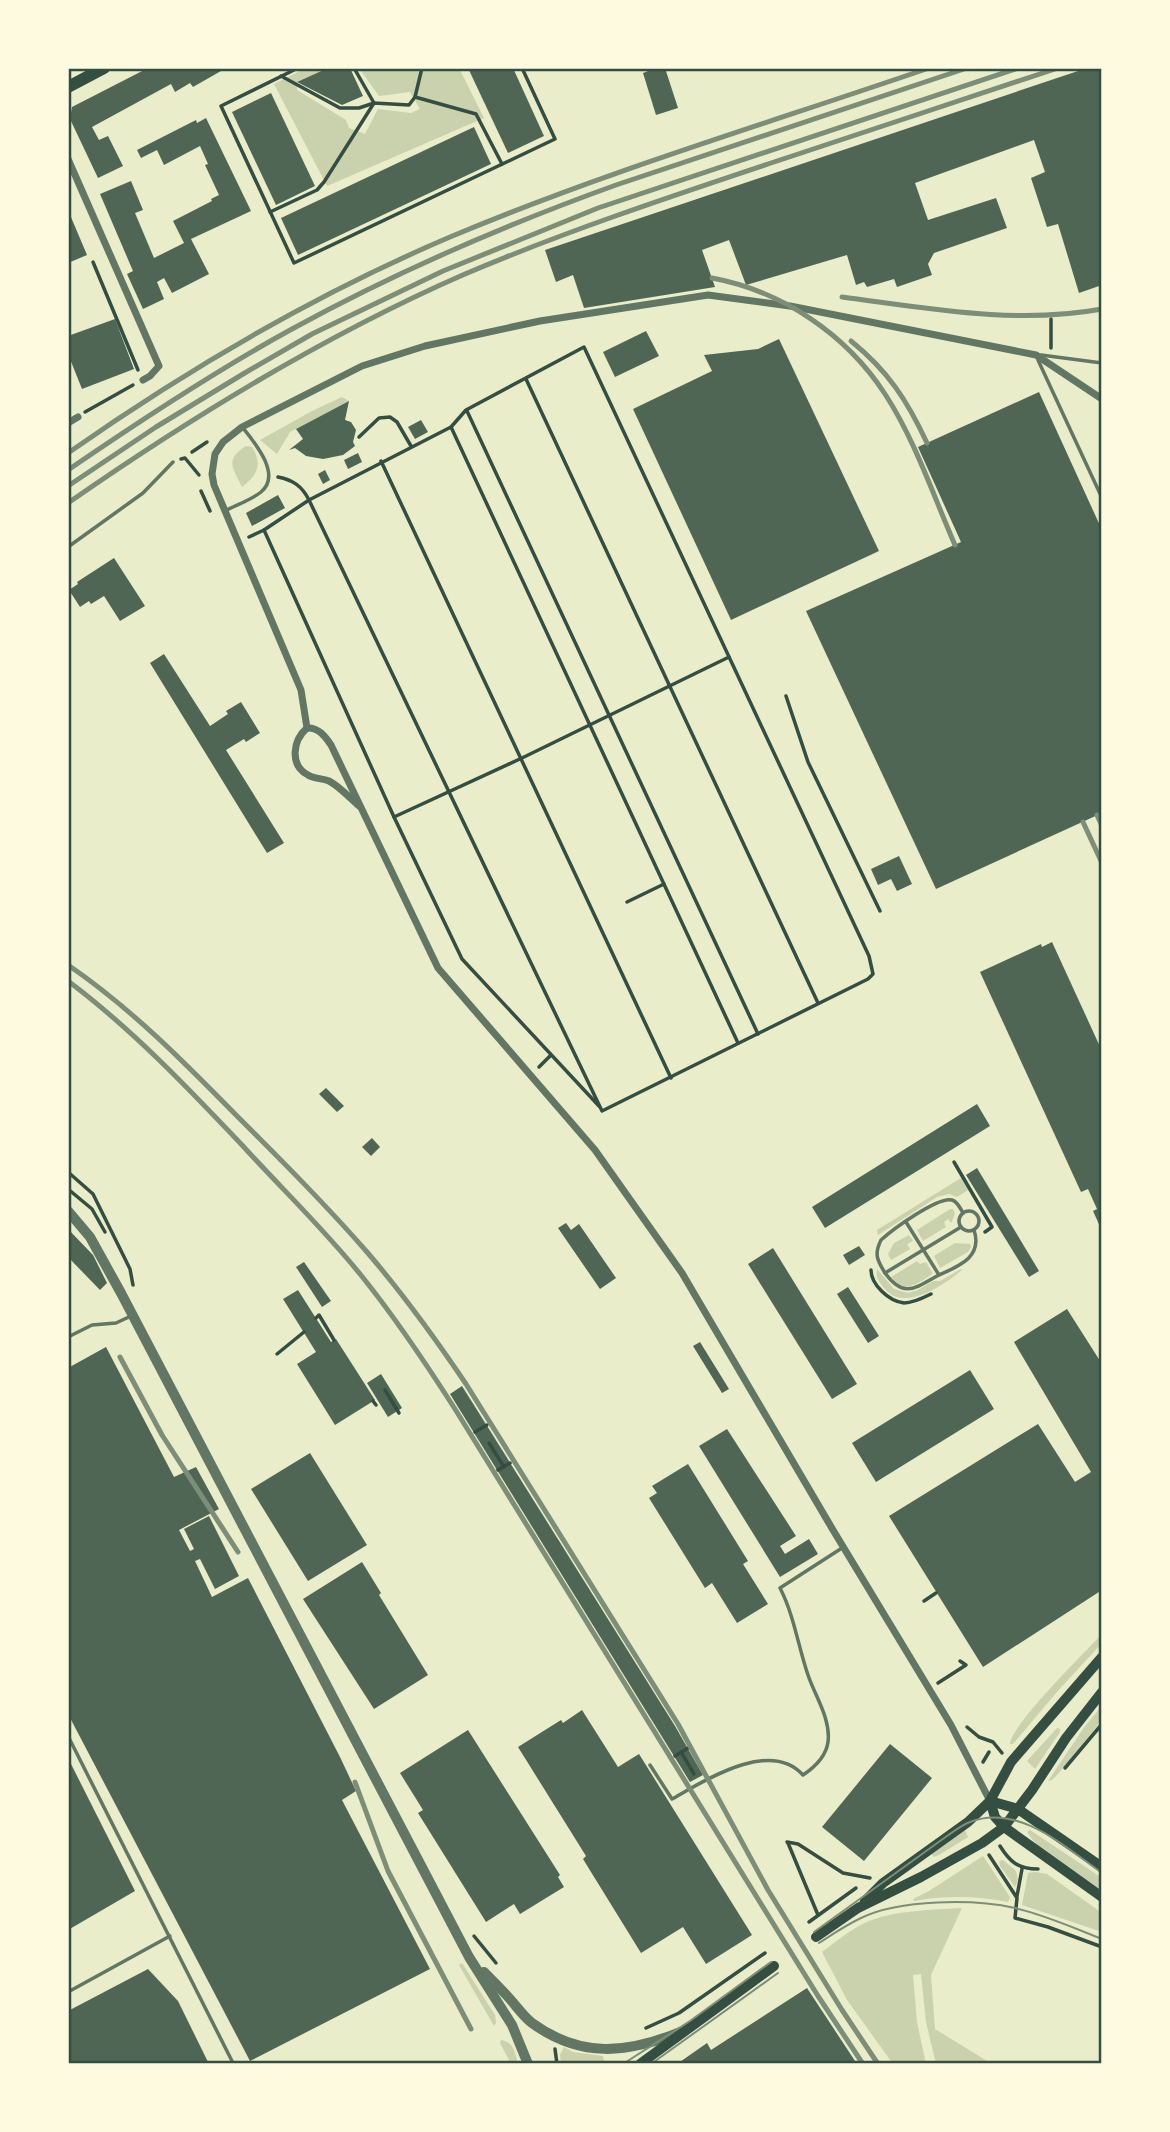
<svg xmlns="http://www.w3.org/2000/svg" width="1170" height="2132" viewBox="0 0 1170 2132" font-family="'Varela Round',sans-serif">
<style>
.green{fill:#cad2ad}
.building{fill:#4f6655}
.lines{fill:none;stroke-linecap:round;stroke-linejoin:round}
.path{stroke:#344e41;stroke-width:3.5}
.service{stroke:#617663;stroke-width:3.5}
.minor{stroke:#617663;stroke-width:7}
.tertiary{stroke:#617663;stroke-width:10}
.secondary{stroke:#344e41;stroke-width:10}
.primary{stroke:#344e41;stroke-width:12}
.tram{stroke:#7c8e77;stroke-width:2}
.rail{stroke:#7c8e77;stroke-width:5}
.neatline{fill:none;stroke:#344e41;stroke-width:2.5}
</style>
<rect width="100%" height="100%" fill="#e9edc9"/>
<g class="green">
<path d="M306,68H328L297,82V90L346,120L349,128L365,134L378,109L411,113L420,109L410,92L379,96L359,68H459L484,118L327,186L274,84Z"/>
<path d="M342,397L349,401L290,432L277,454L260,440L312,411Z"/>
<path d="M246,446L252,447C263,464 257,476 242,487C233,468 224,460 246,446Z"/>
<path d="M961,1178L968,1190L957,1197L949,1194L937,1197L878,1235L877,1230Z"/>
<path d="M950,1209H953L955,1214L951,1223L948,1219L944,1222L946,1227L923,1241L917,1230Z"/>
<path d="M909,1235L913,1241L907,1244L910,1249L891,1260L888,1254L894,1243Z"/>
<path d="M955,1243L970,1244L971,1247L968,1252L940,1268L934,1256Z"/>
<path d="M917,1261L920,1264L926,1262L932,1272V1274C918,1284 904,1294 891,1277Z"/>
<path d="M877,1269L894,1289L908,1293L918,1290L933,1281H940L961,1269L962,1270C944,1285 904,1313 884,1288C879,1282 875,1276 877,1269Z"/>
<path d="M1102,1634V1643L1056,1693L1013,1744H1010C1011,1725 1085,1652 1102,1634Z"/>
<path d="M1102,1706V1720L1058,1774L1052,1780L1048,1781L1085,1726Z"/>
<path d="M1057,1728L1060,1729V1732L1035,1769L1027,1761Z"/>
<path d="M965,1830L968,1837L939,1855L933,1857L932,1854Z"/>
<path d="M1030,1830L1102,1878V1890C1079,1875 1041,1855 1027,1832Z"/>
<path d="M983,1856L1008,1894L1010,1898L1008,1902C977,1896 946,1895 914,1901L913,1899L929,1891Z"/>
<path d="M1003,1860L1016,1871L1018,1880L1015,1887L1000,1866L999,1861Z"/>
<path d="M1035,1872L1047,1874L1102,1913V1932L1022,1905L1028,1873Z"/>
<path d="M962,1908L931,1975L935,2029L992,2064H936L926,2022L921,1974L913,1975L917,2022L926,2064H893L847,2000L822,1952C837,1941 852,1928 869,1921C898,1910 931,1910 962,1908Z"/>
<path d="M462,1963L495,2015L496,2023L494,2026L459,1965Z"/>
<path d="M501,2040C514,2042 515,2053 518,2064H511L500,2043Z"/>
<path d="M564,2047L573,2052L603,2056L605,2064H561L560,2055Z"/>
</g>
<g class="building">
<path d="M148,68H219L221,71L193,87L190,83L175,92L171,84L92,127L99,140L108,136L123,166L98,178L70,119L72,107Z"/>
<path d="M328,68H350L363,96L342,105L297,82Z"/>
<path d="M468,68H513L544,136L508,153Z"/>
<path d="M656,68H665L678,108L656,115L643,73Z"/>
<path d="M1087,68H1102V285L1079,293L1058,224L1047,227L1031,178L1045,172L1034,140L915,183L928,220L996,198L1007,228L934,253L928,264L932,275L897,287L894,279L867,287L864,282L856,285L847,255L746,285L729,240L702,250L715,287L584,308L573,275L556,282L545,250Z"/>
<path d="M271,93L315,186L276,205L232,112Z"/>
<path d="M206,118L251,211L191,239L209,274L172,293L164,278L157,282L164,299L143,309L127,274L133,271L100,194L131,181L143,210L135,213L154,258L184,243L173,221L212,201L211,199L219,195L205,165L208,164L200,146L164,165L157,150L141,158L137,150L196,120L197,123Z"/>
<path d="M474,127L491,164L298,255L281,218Z"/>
<path d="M68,210L87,255L68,263Z"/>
<path d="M115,319L134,369L82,389L68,354V336Z"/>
<path d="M646,331L659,356L615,377L603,352Z"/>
<path d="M779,339L879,551L731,620L633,409L712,371L704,355L758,349Z"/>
<path d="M1039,392L1102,530V813L936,889L806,611L961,542L918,447Z"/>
<path d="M349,401L345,420L351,422L356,430L353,442L355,446L343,455L323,459L306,456L295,448L289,450L303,439L296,429Z"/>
<path d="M421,420L428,432L415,439L408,427Z"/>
<path d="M358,453L362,462L348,469L344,460Z"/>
<path d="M325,470L330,480L323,484L318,474Z"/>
<path d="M278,495L285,508L252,526L246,513Z"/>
<path d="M114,558L145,606L120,621L104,596L91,604L89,601L80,607L69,590L78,584L77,582Z"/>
<path d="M164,654L210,726L228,714L226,711L241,702L260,733L246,742L244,739L226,750L284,843L267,853L150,663Z"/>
<path d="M899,856L912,884L897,891L891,879L878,885L871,869Z"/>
<path d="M1052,942L1102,1051V1231L1093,1211L1097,1209L1088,1189L1081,1192L980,972L1041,944L1042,947Z"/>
<path d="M326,1088L344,1106L337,1112L319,1094Z"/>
<path d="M977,1104L990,1126L825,1228L812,1207Z"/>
<path d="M372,1138L380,1147L371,1156L362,1147Z"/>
<path d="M977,1168L1039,1271L1029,1277L966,1175Z"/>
<path d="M566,1223L571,1230L579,1224L616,1278L600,1289L558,1228Z"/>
<path d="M68,1229L93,1255L107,1283L100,1290L68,1257Z"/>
<path d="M859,1246L865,1255L849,1265L843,1255Z"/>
<path d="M773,1248L857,1384L832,1399L748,1264Z"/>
<path d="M304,1262L331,1301L322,1307L296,1267Z"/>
<path d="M848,1287L879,1336L868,1343L837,1294Z"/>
<path d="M298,1290L331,1342L336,1339L375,1400L335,1425L297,1364L316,1352L283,1299Z"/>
<path d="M1067,1309L1102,1364V1590L983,1667L889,1516L1038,1424L1075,1482L1091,1472L1014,1342Z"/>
<path d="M700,1342L729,1389L722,1393L693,1346Z"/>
<path d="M106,1347L174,1477L196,1467L219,1509L179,1530L190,1551L194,1549L184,1529L209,1516L239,1576L215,1589L200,1559L195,1561L212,1597L248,1578L340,1757L356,1791L342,1800L430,1969L250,2061L68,1714V1368Z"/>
<path d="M970,1370L994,1409L876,1482L852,1443Z"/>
<path d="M381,1374L402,1408L388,1417L367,1383Z"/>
<path d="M462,1386L675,1726L703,1775L690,1782L450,1394Z"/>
<path d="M727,1429L796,1536L780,1546L785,1554L809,1539L818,1554L780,1577L699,1446Z"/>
<path d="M310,1453L367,1545L308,1581L251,1489Z"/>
<path d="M688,1464L748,1561L743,1564L768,1604L737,1623L712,1583L705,1588L649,1498L657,1493L652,1486Z"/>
<path d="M362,1562L381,1593L379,1595L428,1675L374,1709L303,1599Z"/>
<path d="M582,1710L618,1767L639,1754L752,1935L706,1964L683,1927L641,1953L583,1859L586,1856L518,1747L561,1720L563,1723Z"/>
<path d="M468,1730L560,1875L558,1877L564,1887L520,1914L514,1904L486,1922L418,1813L423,1810L400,1773Z"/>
<path d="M890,1744L932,1778L864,1861L822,1827Z"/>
<path d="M68,1758L135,1891L68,1930Z"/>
<path d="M148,1969L178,2001L209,2064H68V2011Z"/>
<path d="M807,1988L857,2064H677L707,2043L711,2050Z"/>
</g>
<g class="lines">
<g class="path">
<path d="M298,68L221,106L294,263L555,139L522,68"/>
<path d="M281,76L340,108H359L374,103L409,105L415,97L422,68"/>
<path d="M415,97L476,114L502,164"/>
<path d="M270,212L317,190L324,182L374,103L354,68"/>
<path d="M93,262L138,370"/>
<path d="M1051,348V319"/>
<path d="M526,379L818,1003"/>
<path d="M467,411L758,1034"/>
<path d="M85,412L133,385"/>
<path d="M451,427L738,1043"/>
<path d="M359,437L379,418L390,417L397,422L411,446"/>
<path d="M192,452L207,442"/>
<path d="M181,459L185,458L199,475"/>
<path d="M381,461L671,1078"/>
<path d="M201,491L210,511"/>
<path d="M264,530L394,817L462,959L599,1106"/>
<path d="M249,537L264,530L309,500L451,427L466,410L584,347L869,956L873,974L868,979L602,1111L309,500C302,486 293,480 278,477"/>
<path d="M786,696L808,762L880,911"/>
<path d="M394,817L522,758L729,657"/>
<path d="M627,902L664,884"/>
<path d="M539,1067L550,1056"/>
<path d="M954,1162L992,1227L985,1232"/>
<path d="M68,1172L93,1194L130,1269L133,1285"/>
<path d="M68,1189L92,1209L105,1232"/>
<path d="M871,1270C871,1284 888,1301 904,1303C913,1303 923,1298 931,1294"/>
<path d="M316,1318L319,1315L334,1340"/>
<path d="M277,1354L304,1332"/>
<path d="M385,1390L399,1413"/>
<path d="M373,1401L376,1405"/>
<path d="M475,1432L487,1425"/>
<path d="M489,1443L504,1467"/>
<path d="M498,1470L510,1463"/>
<path d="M924,1601L936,1593"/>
<path d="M938,1683L966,1665L960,1661"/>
<path d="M967,1727L979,1737L993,1742L1002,1753"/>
<path d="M681,1752L694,1774"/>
<path d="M675,1756L688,1748"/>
<path d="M983,1762L989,1752"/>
<path d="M1065,1768L1102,1724"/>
<path d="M787,1842L798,1844L843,1873L870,1878"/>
<path d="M788,1843L818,1915"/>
<path d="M1000,1846C1010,1862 1018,1869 1038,1869"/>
<path d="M989,1855L1017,1898L1015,1918L1048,1927L1102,1947"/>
<path d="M1017,1896L1022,1869"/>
<path d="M809,1922L856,1888"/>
<path d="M474,1936L496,1963"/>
<path d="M646,2028L679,2013L765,1953"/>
<path d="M555,2049L557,2064"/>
</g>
<g class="service">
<path d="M1041,355L1102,363"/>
<path d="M1038,360L1102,498"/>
<path d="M225,511C236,505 251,500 261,492C282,475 255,443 243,428"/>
<path d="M68,547L143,493L173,462"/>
<circle cx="969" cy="1221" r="10"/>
<path d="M906,1222L939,1275C959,1266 983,1257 974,1230"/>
<path d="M961,1227L885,1273C877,1260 874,1254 881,1240C892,1230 938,1196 952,1200C958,1202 960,1208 963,1213"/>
<path d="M885,1273C904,1299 915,1288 939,1275"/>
<path d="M68,1337L92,1325L116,1323L131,1316"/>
<path d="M68,1736L233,2063"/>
<path d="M650,1765L672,1799C704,1781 770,1738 803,1775C815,1767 826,1757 828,1742C831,1719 815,1696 808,1675C798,1646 794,1615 780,1588L842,1548"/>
<path d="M68,1992L170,1936"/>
</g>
<g class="minor">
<path d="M68,159L159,366L150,376L143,380"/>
<path d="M68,423L78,417"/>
<path d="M307,728C318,727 325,736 331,745L438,968L595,1150L682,1273L833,1530L951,1725L990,1801"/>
<path d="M359,806C350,798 339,786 329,781C322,778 314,779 308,775C289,765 293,740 307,728L301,690L214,485L212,474L215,454L223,442L242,427L362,366L425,346L540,321L708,295L790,306L1036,355L1102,399"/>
</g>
<g class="tertiary">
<path d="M68,1211L90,1237L121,1293L469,1957L512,2025L528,2064"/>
<path d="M484,1972C493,1981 502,1990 510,1999C517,2007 524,2017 532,2023C580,2058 627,2054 680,2032"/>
</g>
<g class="secondary">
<path d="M990,1801L995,1817L1004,1827L1102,1897"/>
<path d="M990,1801L1018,1809L1102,1867"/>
<path d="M865,1901L883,1883L968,1822L990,1801L1011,1762L1102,1657"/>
<path d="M816,1937L858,1908L921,1877L982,1843L1004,1827L1032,1790L1066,1738L1102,1692"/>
<path d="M640,2064L774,1966"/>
</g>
<path class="primary" d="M68,87L104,68"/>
<g class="tram">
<path d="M814,1932L947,1836C954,1831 962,1825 970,1822C1018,1803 1065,1847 1102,1873"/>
<path d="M819,1943C833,1934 846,1925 861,1918C900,1899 974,1899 1015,1908C1045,1915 1074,1928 1102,1939"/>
<path d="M623,2064L690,2021L771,1962"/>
<path d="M651,2064L778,1973"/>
</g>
<g class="rail">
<path d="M712,278C782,291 846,334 885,394C915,440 933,495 955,545"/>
<path d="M842,297C927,308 1016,325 1102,309"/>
<path d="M851,341C888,371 907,400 927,443"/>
<path d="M68,453C188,369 316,294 450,237C607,171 769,123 929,68"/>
<path d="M68,470C141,420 215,371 292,329C396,272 505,225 616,185L967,68"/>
<path d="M68,486L156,427L243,374L312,334L443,271L598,208L1018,68"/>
<path d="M68,503C193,416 325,335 465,274C564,232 666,198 768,164C865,132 961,100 1058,68"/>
<path d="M1097,815L1102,826"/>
<path d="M1083,822L1102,863"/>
<path d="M68,965C131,1008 185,1063 238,1117C282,1161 326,1205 367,1252C403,1294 435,1338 466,1384L678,1724L768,1890L842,2010L878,2064"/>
<path d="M68,981C132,1029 187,1087 242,1145C281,1188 323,1228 360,1274C395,1317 425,1362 455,1409L818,1996L863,2064"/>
<path d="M120,1357L162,1435L238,1552"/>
<path d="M355,1782L388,1871L471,2029"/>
</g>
</g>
<rect width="1170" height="2132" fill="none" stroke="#fefae0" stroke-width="140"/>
<rect x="70" y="70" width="1030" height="1992" class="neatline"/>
</svg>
